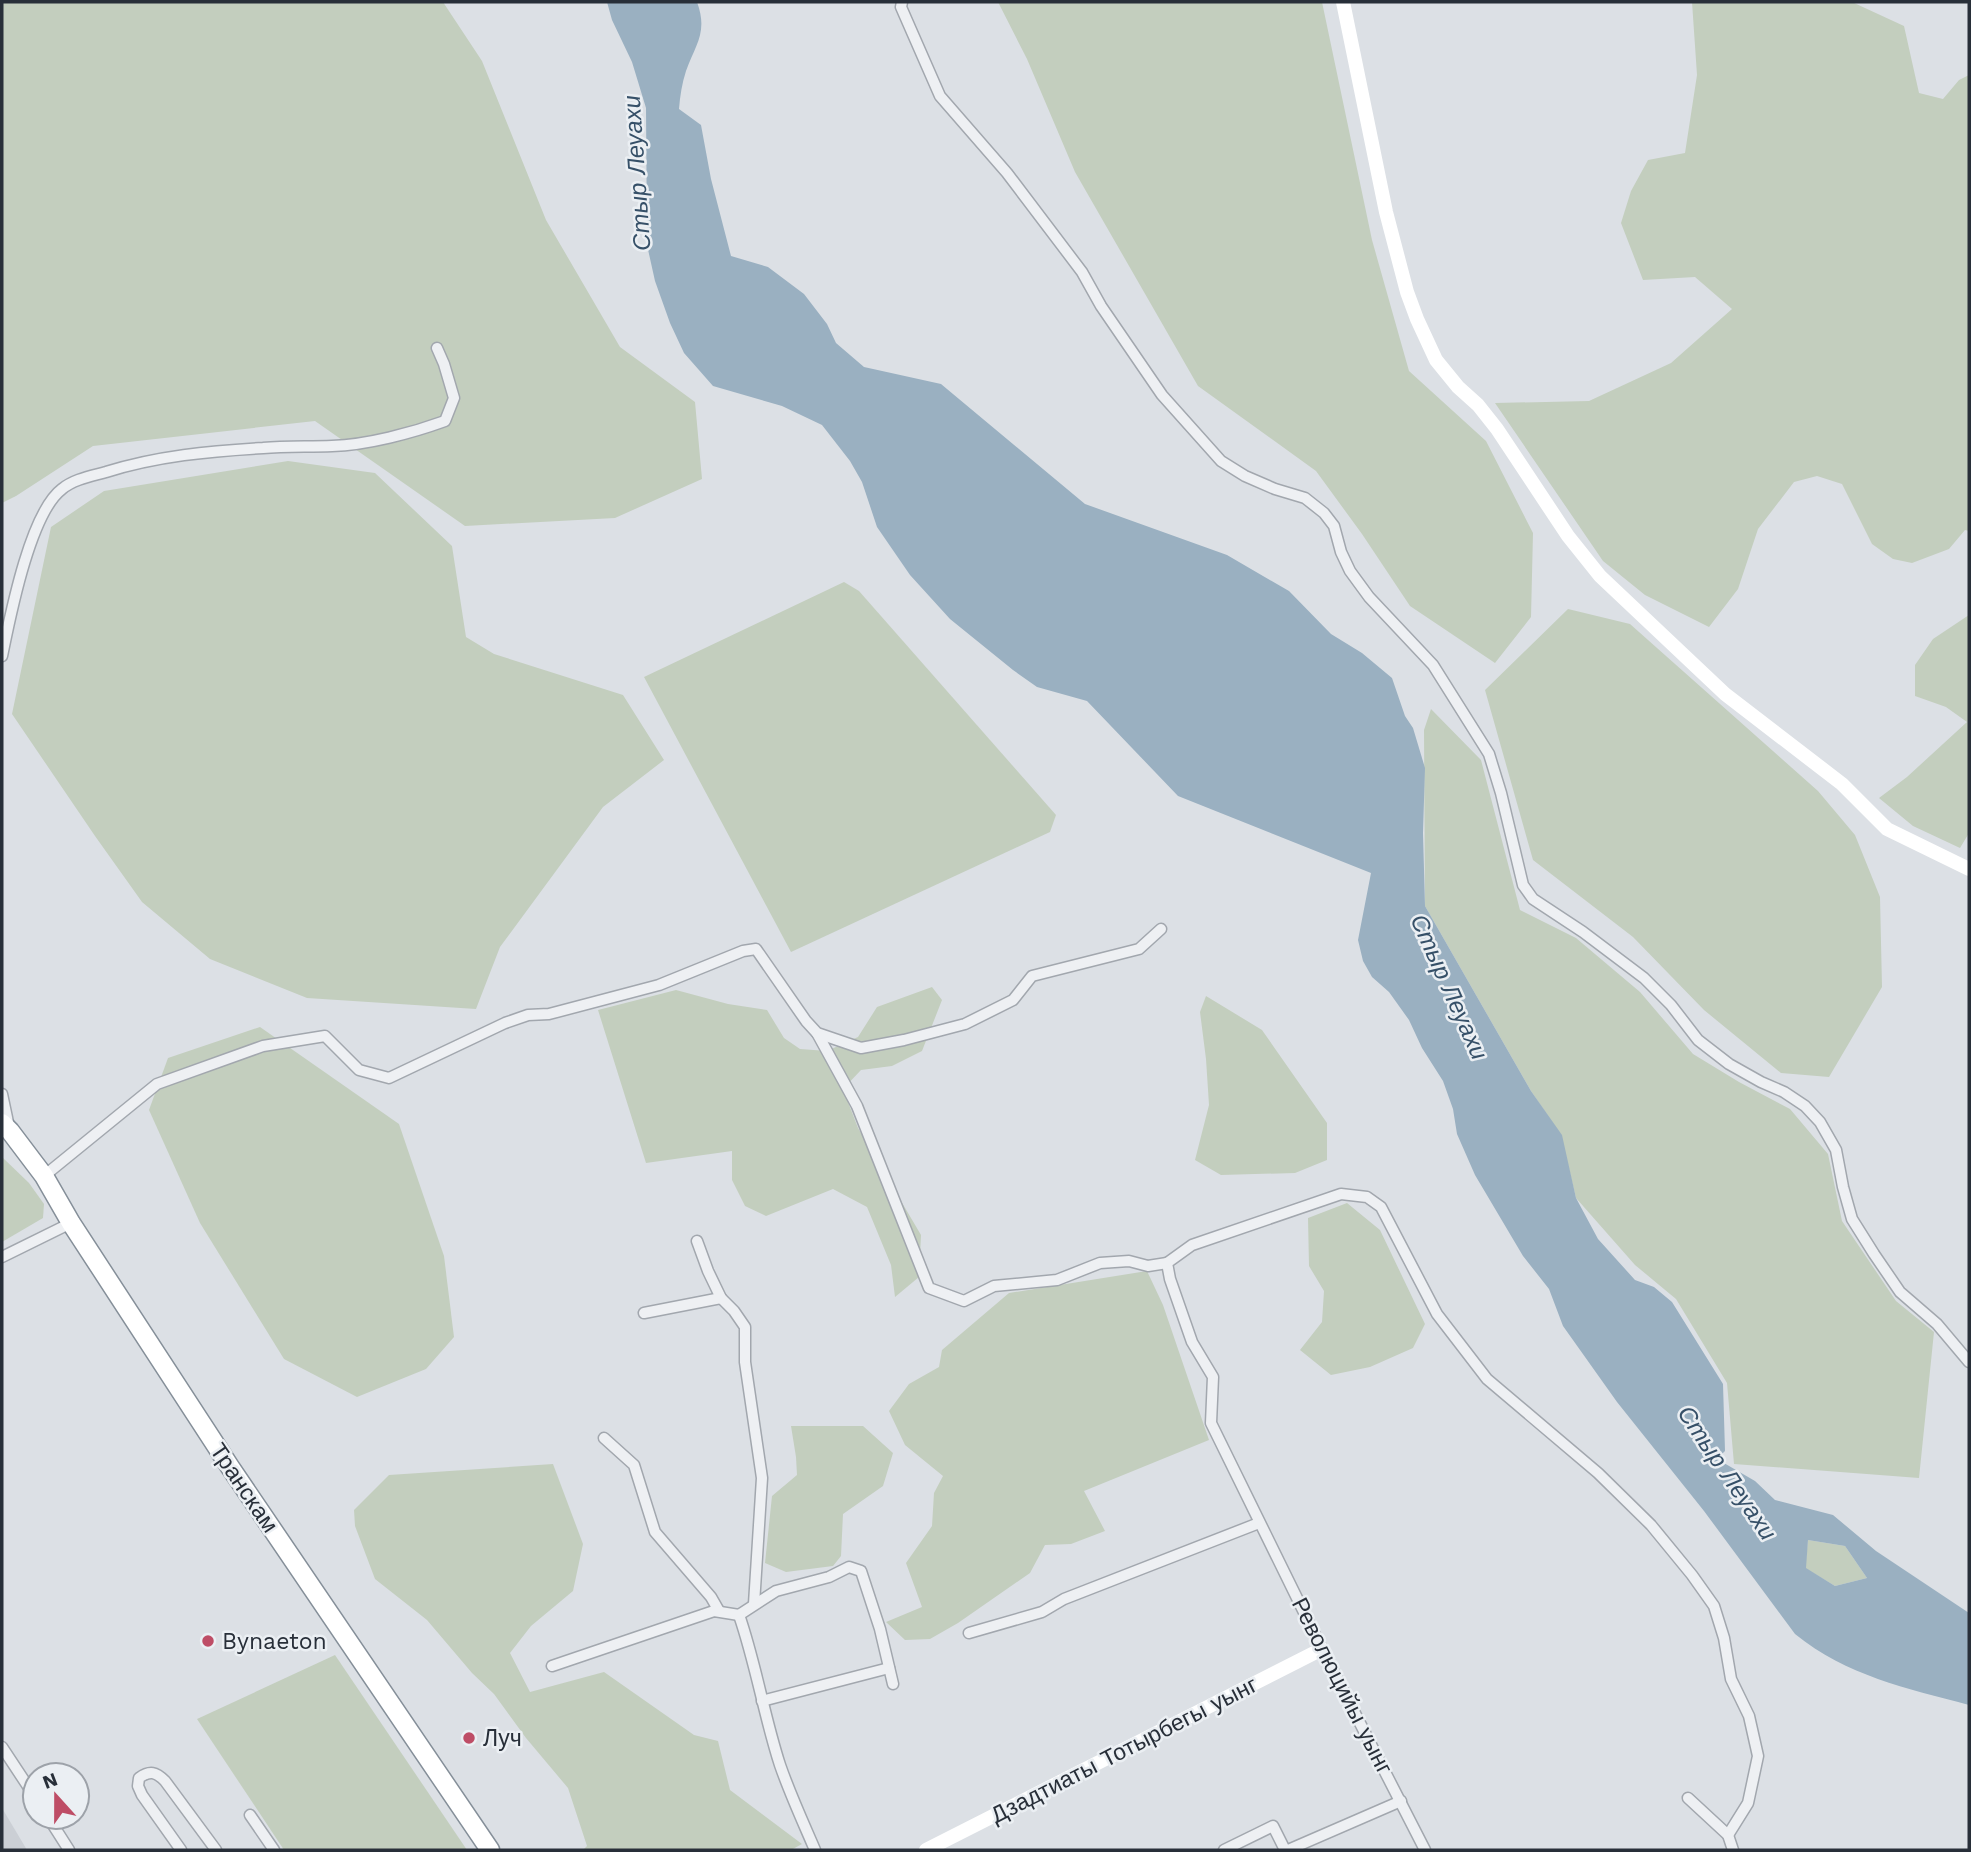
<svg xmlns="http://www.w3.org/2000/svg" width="1971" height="1852" viewBox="0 0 1971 1852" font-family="'Work Sans',sans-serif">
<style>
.built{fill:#cbcfd5}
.green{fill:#c3cebe}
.water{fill:#9ab0c1;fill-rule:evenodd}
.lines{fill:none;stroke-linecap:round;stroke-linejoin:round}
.street-casing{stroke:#a2a7ae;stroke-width:13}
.highway-casing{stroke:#858f99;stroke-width:21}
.street{stroke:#eef0f3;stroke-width:10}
.secondary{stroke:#fff;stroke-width:14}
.highway{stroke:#fff;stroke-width:18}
.poi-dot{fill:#be4d66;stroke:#ebeff3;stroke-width:2.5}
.labels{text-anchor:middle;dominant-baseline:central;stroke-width:5;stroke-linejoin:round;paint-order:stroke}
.street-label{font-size:23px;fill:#282f39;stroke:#ebeff3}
.poi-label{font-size:23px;fill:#282f39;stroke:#ebeff3;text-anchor:start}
.water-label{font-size:24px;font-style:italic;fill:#365068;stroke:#ebeff3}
</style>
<rect width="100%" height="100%" fill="#dce0e5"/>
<path class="built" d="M2,1808L27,1850H2Z"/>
<g class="green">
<path d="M2,2H443L482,61L546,220L620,347L695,402L702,479L615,518L465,526L315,421L93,446L16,496L2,503Z"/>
<path d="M998,2H1322L1372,240L1409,371L1486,441L1533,533L1531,617L1495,663L1410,606L1362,534L1316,471L1198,386L1075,172L1027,59Z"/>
<path d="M1692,2H1852L1904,26L1919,93L1943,99L1959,80L1969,75V531L1965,530L1949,549L1912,563L1893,559L1872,544L1842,484L1817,476L1794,482L1758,529L1738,589L1709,627L1645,595L1603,561L1495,403L1589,401L1671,363L1732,309L1695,277L1643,280L1621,223L1631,191L1648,160L1685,153L1697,75Z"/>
<path d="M288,461L375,473L452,546L466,637L494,654L623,695L664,760L603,807L500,947L476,1009L307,998L210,959L142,902L95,836L12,714L51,527L104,491Z"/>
<path d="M844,582L859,591L1056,815L1050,832L791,952L644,677Z"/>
<path d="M1568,609L1630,624L1818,791L1855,835L1880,897L1882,987L1829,1077L1781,1073L1704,1010L1633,937L1533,860L1485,690Z"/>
<path d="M1969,615V833L1960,848L1913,826L1879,798L1907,777L1967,722L1946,707L1915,696V665L1933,639Z"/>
<path d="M1431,709L1481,760L1520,910L1576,938L1640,992L1693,1054L1739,1082L1790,1109L1828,1154L1842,1221L1896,1301L1934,1332L1919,1478L1734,1464L1727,1383L1676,1299L1635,1265L1576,1198L1561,1135L1531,1091L1425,906L1424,730Z"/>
<path d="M932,987L942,1000L922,1051L892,1066L861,1070L843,1089L858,1128L921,1235L919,1277L895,1297L891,1265L867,1207L833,1189L766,1216L745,1206L732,1180V1151L646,1163L598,1010L676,990L728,1004L767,1010L784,1038L800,1049L827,1051L858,1037L877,1007Z"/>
<path d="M1206,996L1262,1030L1327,1123V1160L1295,1173L1221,1175L1195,1160L1209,1105L1206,1059L1200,1012Z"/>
<path d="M260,1027L399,1124L444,1256L454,1337L426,1369L357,1397L284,1359L200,1223L149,1110L168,1058Z"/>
<path d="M2,1157L29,1183L44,1204L43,1218L2,1242Z"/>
<path d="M1347,1203L1380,1230L1425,1324L1413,1348L1370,1367L1331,1375L1300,1350L1322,1322L1324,1291L1309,1266L1308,1218Z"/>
<path d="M1147,1271L1163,1305L1209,1440L1084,1491L1105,1531L1071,1544L1045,1545L1030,1573L958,1623L930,1639L905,1640L886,1622L922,1607L906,1563L932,1526L934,1493L943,1476L905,1445L889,1411L909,1384L939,1367L942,1350L1009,1293Z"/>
<path d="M791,1426H863L893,1453L883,1486L843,1514L841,1556L833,1566L786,1572L765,1563L772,1496L797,1475L796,1457Z"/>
<path d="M553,1464L583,1544L573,1591L531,1626L510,1653L530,1692L604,1672L694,1735L718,1741L730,1790L802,1844L791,1850H583L587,1846L568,1788L526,1738L494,1694L472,1673L427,1620L375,1579L355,1526L354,1510L389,1475Z"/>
<path d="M1808,1540L1845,1546L1867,1578L1835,1586L1805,1568Z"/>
<path d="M335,1655L467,1850H284L197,1719Z"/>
</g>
<path class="water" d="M607,2H697C708,32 696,44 686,71C682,83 680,96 679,109L701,125L711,179L731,256L768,267L804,294L827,324L836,343L864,367L941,384L1085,504L1227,555L1289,591L1331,634L1362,653L1392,678L1405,716L1413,728L1425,768L1423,833L1425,906L1531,1091L1562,1135L1576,1198L1598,1239L1635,1280L1654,1287L1672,1302L1723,1384L1725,1451L1717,1459L1755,1481L1775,1500L1833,1515L1876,1551L1969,1613V1705C1906,1688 1847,1676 1795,1634L1704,1511L1617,1402L1563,1326L1549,1289L1523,1256L1475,1175L1457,1134L1453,1109L1443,1081L1422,1048L1409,1020L1389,992L1372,977L1363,961L1358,940L1371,873L1178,796L1087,701L1037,687L1013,670L950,619L910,575L877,527L862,482L850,461L822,425L782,406L713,386L684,353L670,323L655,281L647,245L646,108L632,62L612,20ZM1808,1540L1845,1546L1867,1578L1835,1586L1806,1568Z"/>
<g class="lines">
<defs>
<g id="street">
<path d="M902,2L901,7L940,96L1007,173L1082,272L1101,306L1162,395L1221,461L1245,476L1275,489L1305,498L1324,513L1334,526L1341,552L1350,571L1369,597L1433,665L1489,754L1501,793L1523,885L1533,899L1583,932L1644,978L1671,1005L1698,1040L1729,1064L1761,1082L1784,1092L1805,1106L1820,1122L1836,1150L1843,1187L1852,1219L1874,1254L1900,1292L1937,1324L1969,1362"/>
<path d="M2,656C10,617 30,513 62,489C74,479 92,476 106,472C157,456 210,451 263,448C286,446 309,447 332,446C367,445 412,433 445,421L454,398L444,364L437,348"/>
<path d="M817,1033L857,1106L929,1288L964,1301L994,1286L1057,1280L1100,1263L1129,1261L1148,1266L1167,1263"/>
<path d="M2,1094L9,1127"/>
<path d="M44,1176L157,1084L263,1046L325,1036L359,1070L389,1078L505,1023L528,1015L549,1014L659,985L743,951L756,949L806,1021L817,1033L861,1048L904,1040L965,1024L1013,1000L1032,976L1139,949L1161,929"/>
<path d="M697,1241L708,1271L721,1298L734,1311L745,1327V1362L762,1478L754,1604"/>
<path d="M2,1257L71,1223"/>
<path d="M644,1313L721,1298"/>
<path d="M604,1438L634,1465L655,1532L711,1597L719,1611"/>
<path d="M969,1633L1042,1612L1064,1599L1259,1523"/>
<path d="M552,1666L714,1611L739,1615"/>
<path d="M762,1701L889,1668"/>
<path d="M2,1747L35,1797"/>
<path d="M1688,1798L1728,1835L1733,1850"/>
<path d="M250,1815L274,1850"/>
<path d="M48,1817L69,1850"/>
<path d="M181,1850L142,1795L138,1786L139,1778C150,1770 156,1772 165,1781L216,1850"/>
<path d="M815,1850C803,1822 790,1794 780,1765C764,1716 756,1664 739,1615L776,1591L829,1577L849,1567L861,1571L880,1629L893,1684"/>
<path d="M1224,1850L1273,1826L1285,1850"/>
<path d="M1288,1850L1401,1801"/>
<path d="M1425,1850L1322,1649L1211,1423L1213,1377L1192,1342L1170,1279L1167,1263L1192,1245L1341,1194L1367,1197L1381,1207L1437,1314L1487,1379L1598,1473L1651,1525L1692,1575L1714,1606L1724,1638L1731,1679L1749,1716L1758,1756L1748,1803L1728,1835"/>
</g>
<path id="highway" d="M2,1123L10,1131L44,1176L71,1223L230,1467L490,1850"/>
</defs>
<use href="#street" class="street-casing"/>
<use href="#highway" class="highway-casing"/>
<use href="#street" class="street"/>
<g class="secondary">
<path d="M1343,2L1386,212L1407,292L1417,319L1436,360L1458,387L1478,405L1497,429L1568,536L1600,576L1725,694L1842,784L1887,829L1969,869"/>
<path d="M926,1850L1322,1649"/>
</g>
<use href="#highway" class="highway"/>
</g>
<g class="poi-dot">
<circle cx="208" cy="1641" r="7"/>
<circle cx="469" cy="1738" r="7"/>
</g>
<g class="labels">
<g class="street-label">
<text transform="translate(244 1488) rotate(56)">Транскам</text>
<text transform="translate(1342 1686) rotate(63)">Революцийы уынг</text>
<text transform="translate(1124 1750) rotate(-27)">Дзадтиаты Тотырбегы уынг</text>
</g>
<g class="poi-label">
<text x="222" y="1641">Bynaeton</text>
<text x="483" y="1738">Луч</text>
</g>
<g class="water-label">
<text transform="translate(637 173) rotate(-94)">Стыр Леуахи</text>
<text transform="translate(1449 987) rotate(66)">Стыр Леуахи</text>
<text transform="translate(1727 1473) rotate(56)">Стыр Леуахи</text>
</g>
</g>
<rect width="1971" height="1852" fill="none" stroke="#282f39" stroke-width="7"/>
<g transform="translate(56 1796) rotate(339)"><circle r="33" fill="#ebeff3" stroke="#9da2a9" stroke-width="2"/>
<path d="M0-5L12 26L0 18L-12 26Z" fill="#be4d66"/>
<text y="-10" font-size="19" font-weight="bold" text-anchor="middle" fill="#282f39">N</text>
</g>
</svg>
